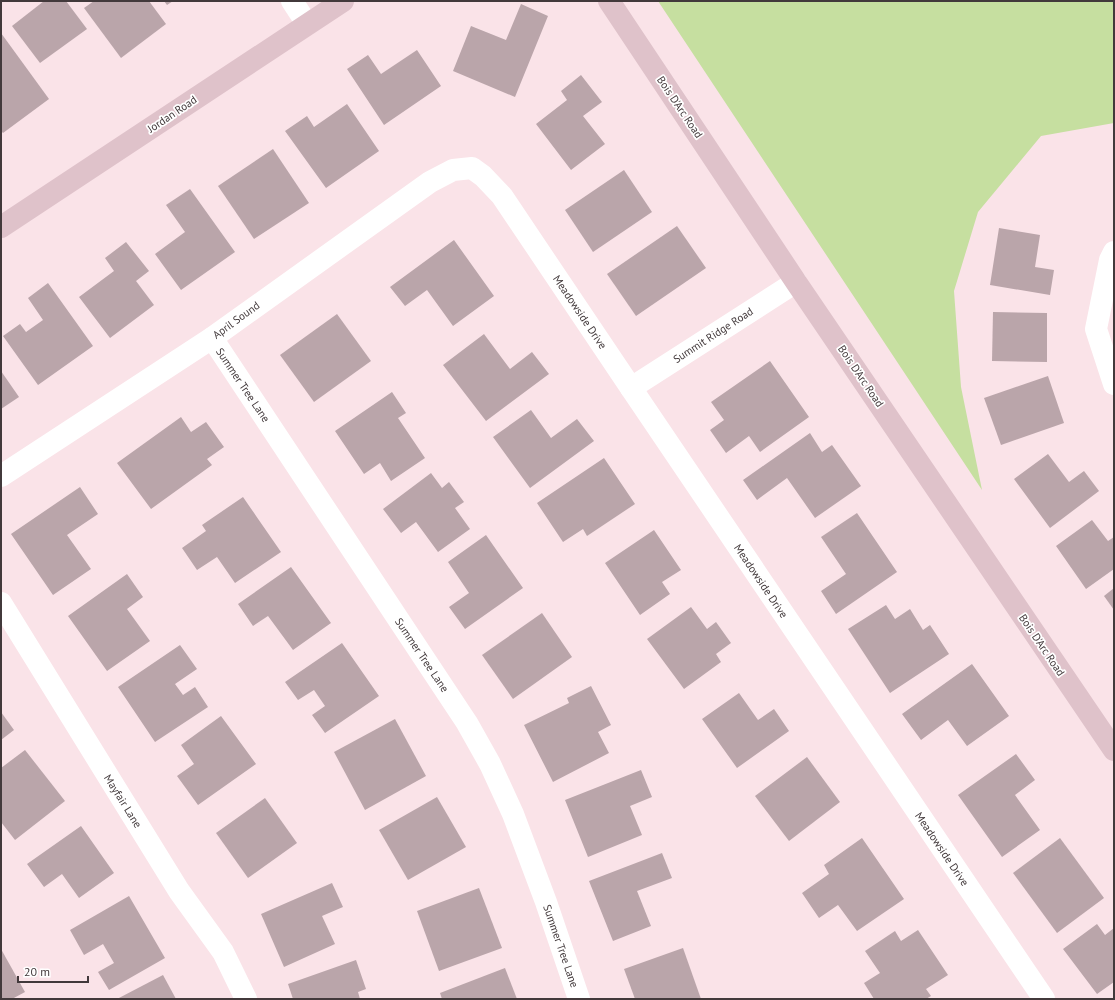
<svg xmlns="http://www.w3.org/2000/svg" width="1115" height="1000" viewBox="0 0 1115 1000" font-family="'PT Sans',sans-serif">
<style>
.green{fill:#c6dfa0}
.building{fill:#baa5aa}
.lines{fill:none;stroke-linecap:round;stroke-linejoin:round}
.street{stroke:#fff;stroke-width:22}
.secondary{stroke:#dfc2ca;stroke-width:22}
.labels{text-anchor:middle;dominant-baseline:central;stroke-width:3.5;stroke-linejoin:round;paint-order:stroke}
.street-label{font-size:11px;fill:#42393b;stroke:#fff}
</style>
<rect width="100%" height="100%" fill="#fae3e8"/>
<path class="green" d="M658,1H1114V123L1041,136L978,212L954,291L961,387L982,490Z"/>
<g class="building">
<path d="M44,1H66L87,29L40,63L12,26Z"/>
<path d="M94,1H149L166,24L121,58L84,8Z"/>
<path d="M164,1H173L167,5Z"/>
<path d="M521,4L548,16L515,97L453,71L471,26L506,40Z"/>
<path d="M1,33L49,99L3,133L1,131Z"/>
<path d="M417,50L441,86L384,125L347,69L368,55L381,74Z"/>
<path d="M581,75L602,102L583,116L605,144L571,170L536,124L567,100L561,91Z"/>
<path d="M347,104L379,151L326,188L285,131L307,116L314,127Z"/>
<path d="M273,149L309,203L254,239L218,186Z"/>
<path d="M624,170L652,212L593,252L565,210Z"/>
<path d="M190,189L235,252L181,290L155,254L185,232L166,205Z"/>
<path d="M677,226L706,268L636,316L607,274Z"/>
<path d="M999,228L1040,235L1035,267L1054,270L1050,295L990,285Z"/>
<path d="M454,240L494,296L453,326L427,290L405,306L390,287Z"/>
<path d="M126,242L149,271L136,281L154,305L110,338L79,297L114,271L105,258Z"/>
<path d="M48,283L93,346L38,385L3,336L20,324L26,332L43,320L28,298Z"/>
<path d="M993,312L1047,313V362L992,361Z"/>
<path d="M337,314L371,361L314,402L280,355Z"/>
<path d="M484,334L510,369L532,352L549,374L486,421L443,365Z"/>
<path d="M770,361L809,417L760,452L749,436L726,453L710,430L724,420L711,402Z"/>
<path d="M1,371L19,397L1,409Z"/>
<path d="M1048,376L1064,423L1001,445L984,398Z"/>
<path d="M392,392L406,413L398,418L425,458L391,481L380,463L364,474L335,431Z"/>
<path d="M531,410L551,438L577,419L594,441L530,488L493,437Z"/>
<path d="M181,417L191,432L206,422L224,447L207,459L212,465L151,509L117,463Z"/>
<path d="M810,433L822,452L832,445L861,486L815,518L787,478L757,500L743,480Z"/>
<path d="M1048,454L1069,482L1084,471L1099,491L1050,528L1014,479Z"/>
<path d="M604,458L635,504L587,536L583,529L563,542L537,503Z"/>
<path d="M431,473L442,488L449,482L464,502L455,508L470,529L438,552L416,522L401,533L383,509Z"/>
<path d="M80,487L98,514L67,535L91,569L53,595L11,534Z"/>
<path d="M243,497L281,552L235,583L217,557L197,570L182,548L206,531L202,525Z"/>
<path d="M857,513L897,572L836,614L821,591L846,574L821,537Z"/>
<path d="M1092,520L1108,541L1114,537V569L1086,589L1056,546Z"/>
<path d="M654,530L681,570L662,582L670,594L640,615L605,563Z"/>
<path d="M486,535L523,588L465,629L449,607L469,593L448,562Z"/>
<path d="M291,567L331,623L293,650L268,616L253,626L238,604Z"/>
<path d="M127,574L143,597L127,609L150,641L107,671L68,616Z"/>
<path d="M1114,588V610L1104,596Z"/>
<path d="M886,605L895,619L910,609L923,630L930,625L949,654L890,693L848,629Z"/>
<path d="M691,607L707,629L716,622L731,643L716,654L721,662L684,689L647,639Z"/>
<path d="M542,613L572,657L513,699L482,655Z"/>
<path d="M342,643L379,696L325,733L312,715L325,706L314,690L298,700L285,682Z"/>
<path d="M180,645L197,669L175,684L183,695L195,687L208,707L155,742L118,687Z"/>
<path d="M972,664L1009,716L967,746L948,720L921,740L902,714Z"/>
<path d="M591,686L611,725L598,732L609,753L553,782L524,725L569,703L567,698Z"/>
<path d="M739,693L758,720L774,709L789,731L737,768L702,719Z"/>
<path d="M1,712L14,730L1,740Z"/>
<path d="M221,716L256,764L198,805L177,776L194,764L181,745Z"/>
<path d="M395,719L426,776L365,810L334,752Z"/>
<path d="M25,750L65,801L15,840L1,822V768Z"/>
<path d="M1016,754L1035,780L1015,795L1040,830L1002,857L958,795Z"/>
<path d="M807,757L840,802L789,841L755,796Z"/>
<path d="M641,770L652,797L630,806L642,835L588,857L565,800Z"/>
<path d="M437,797L466,847L408,880L379,830Z"/>
<path d="M265,798L297,843L248,878L216,833Z"/>
<path d="M81,826L114,873L79,898L62,874L44,887L27,864Z"/>
<path d="M862,838L904,899L857,931L838,905L819,918L802,893L829,874L824,865Z"/>
<path d="M1060,838L1104,898L1057,933L1013,873Z"/>
<path d="M662,853L672,878L637,891L651,926L613,941L589,881Z"/>
<path d="M332,883L343,907L322,916L335,944L284,967L261,914Z"/>
<path d="M479,888L502,948L439,971L417,911Z"/>
<path d="M129,896L165,958L109,990L98,972L114,963L103,944L84,955L70,930Z"/>
<path d="M1097,924L1105,935L1114,928V982L1097,994L1063,949Z"/>
<path d="M918,930L948,975L926,989L931,996L926,999H874L864,983L880,973L865,951L895,931L901,941Z"/>
<path d="M683,948L701,999H635L624,969Z"/>
<path d="M1,949L25,992L12,999H1Z"/>
<path d="M356,960L366,989L358,992L360,999H293L288,984Z"/>
<path d="M505,968L517,999H442L440,993Z"/>
<path d="M163,975L176,999H117Z"/>
</g>
<g class="lines">
<g class="street">
<path d="M292,1L307,24"/>
<path d="M1114,252L1110,260L1096,329L1114,384"/>
<path d="M212,338L467,723L490,764L513,814L546,902L579,999"/>
<path d="M631,388L796,282"/>
<path d="M1,476L212,338L430,182L453,170L472,168L483,176L502,196L631,388L1044,999"/>
<path d="M1,603L179,891L223,952L246,999"/>
</g>
<g class="secondary">
<path d="M609,1L796,282L1114,750"/>
<path d="M1,227L343,1"/>
</g>
</g>
<g class="labels">
<g class="street-label">
<text transform="translate(680 107) rotate(56)">Bois D'Arc Road</text>
<text transform="translate(172 114) rotate(-34)">Jordan Road</text>
<text transform="translate(580 312) rotate(56)">Meadowside Drive</text>
<text transform="translate(236 320) rotate(-36)">April Sound</text>
<text transform="translate(713 335) rotate(-33)">Summit Ridge Road</text>
<text transform="translate(861 376) rotate(56)">Bois D'Arc Road</text>
<text transform="translate(243 385) rotate(56)">Summer Tree Lane</text>
<text transform="translate(761 581) rotate(56)">Meadowside Drive</text>
<text transform="translate(1042 645) rotate(56)">Bois D'Arc Road</text>
<text transform="translate(422 655) rotate(56)">Summer Tree Lane</text>
<text transform="translate(123 801) rotate(58)">Mayfair Lane</text>
<text transform="translate(942 849) rotate(56)">Meadowside Drive</text>
<text transform="translate(561 946) rotate(71)">Summer Tree Lane</text>
</g>
</g>
<rect width="1115" height="1000" fill="none" stroke="#42393b" stroke-width="4"/>
<path d="M18 976v6h70v-6" fill="none" stroke="#42393b" stroke-width="2"/>
<text x="24" y="976" font-size="12" fill="#42393b" stroke="#ffffff" stroke-width="3" paint-order="stroke">20 m</text>
</svg>
